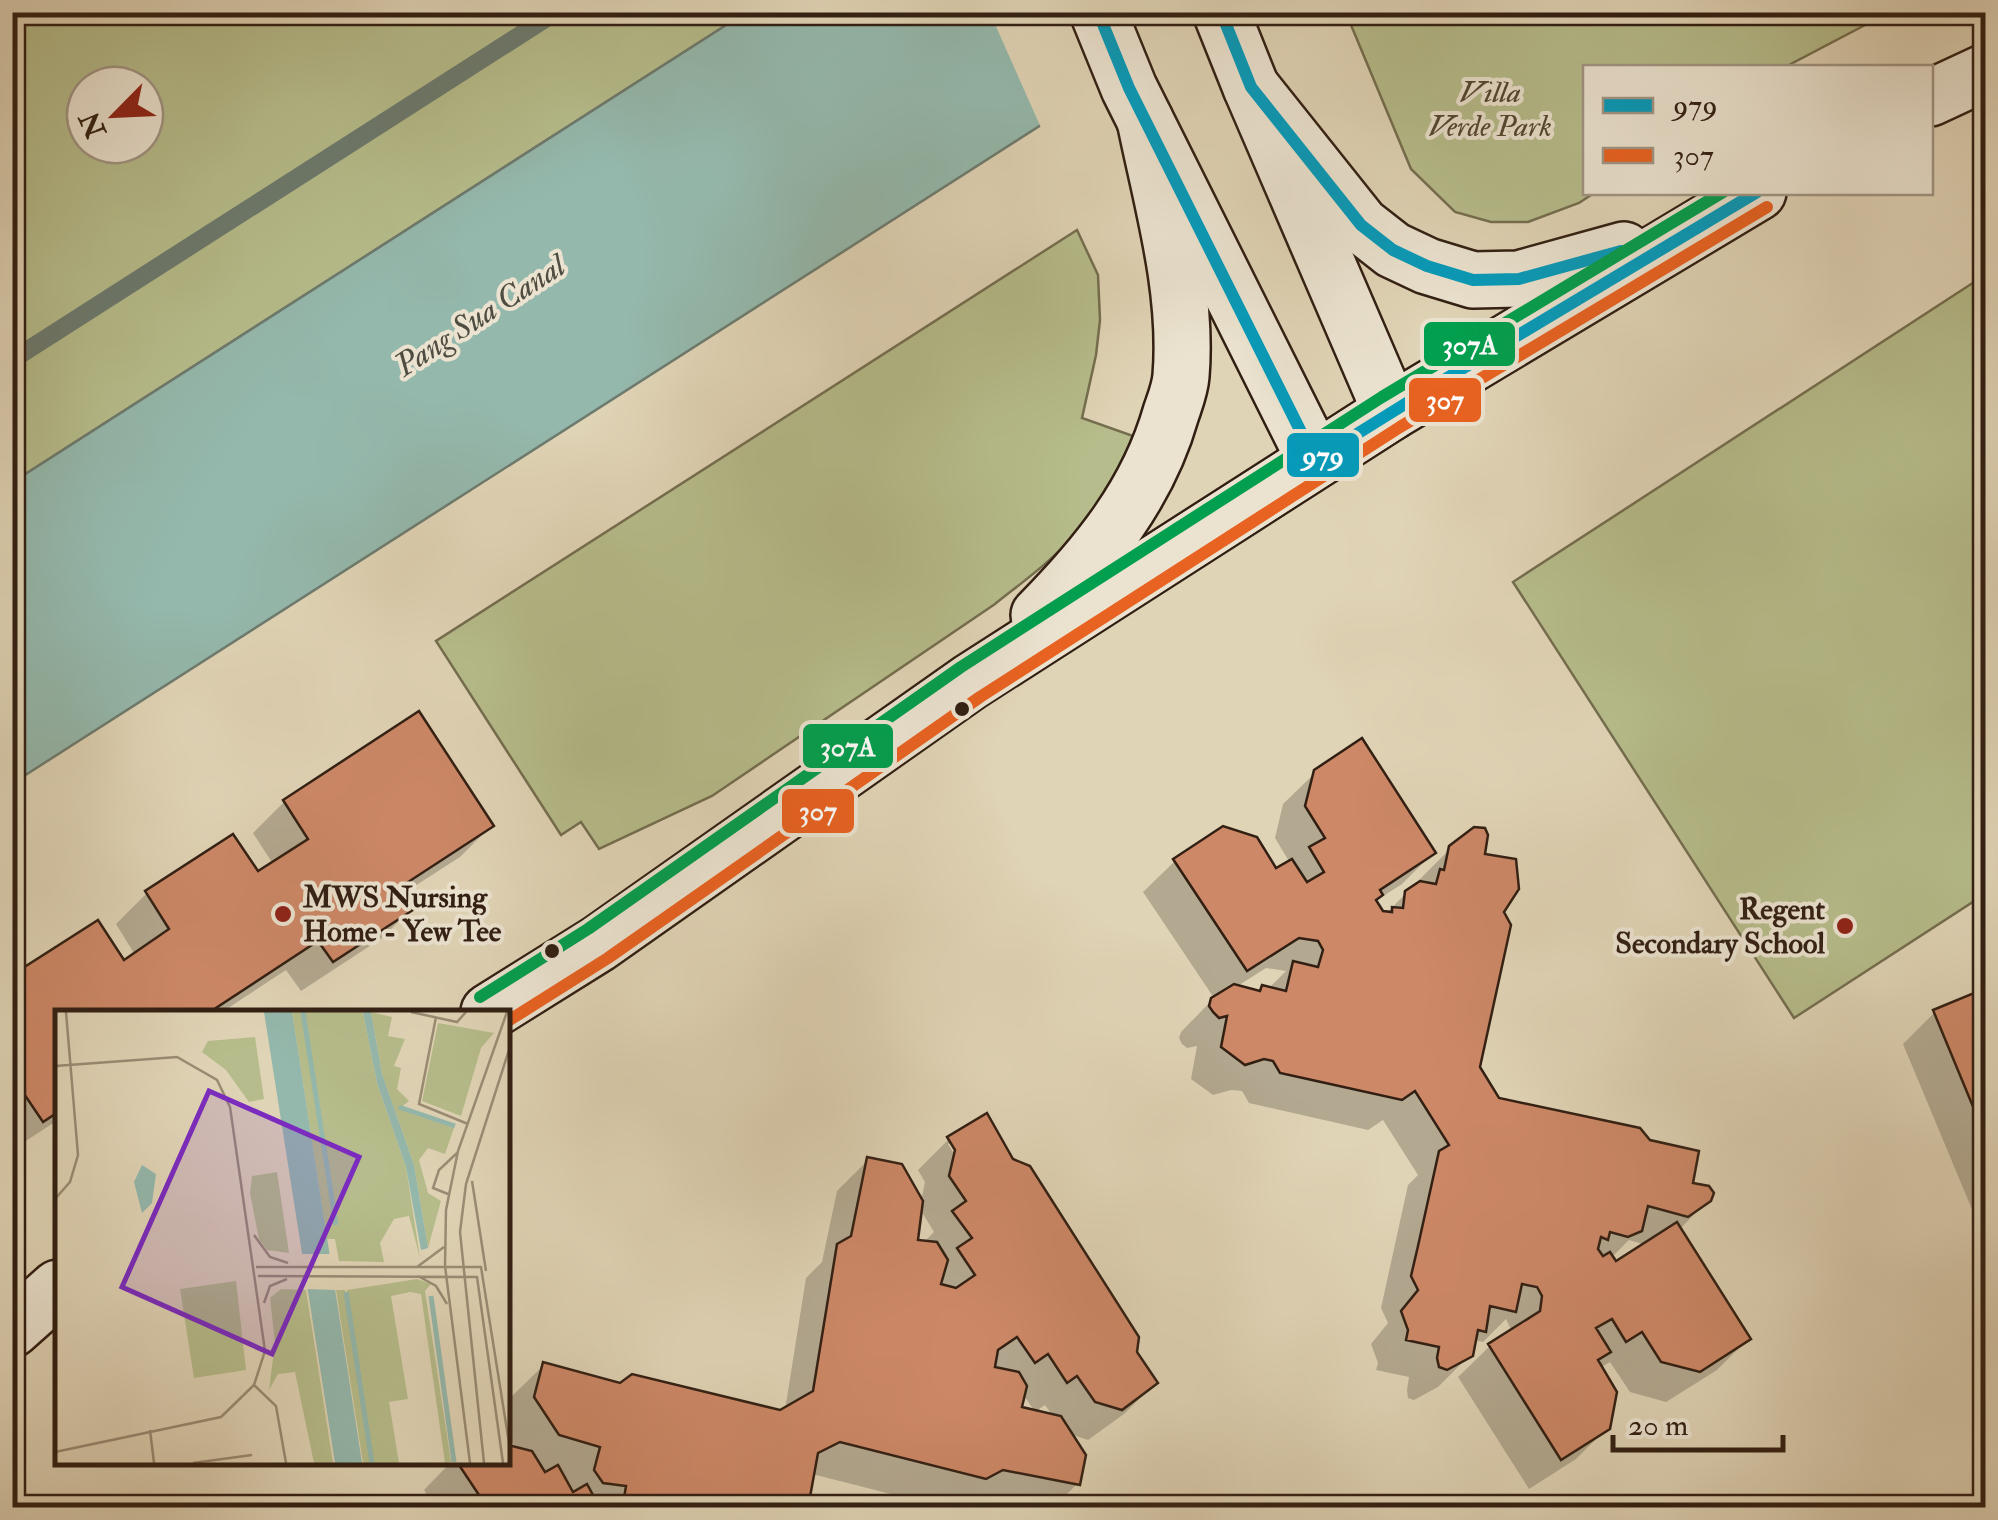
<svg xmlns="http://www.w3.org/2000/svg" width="1998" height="1520" viewBox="0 0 1998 1520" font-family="'IM FELL Double Pica',serif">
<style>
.green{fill:#b6bc8b;stroke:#746e4f;stroke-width:2.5;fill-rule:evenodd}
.water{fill:#94b8ac;stroke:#6d7b6f;stroke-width:2.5}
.pier{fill:#e0d4b6}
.shadow{fill:#0003;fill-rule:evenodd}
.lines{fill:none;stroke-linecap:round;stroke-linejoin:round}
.stream{stroke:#6d7b6f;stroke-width:18}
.building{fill:#cd8867;stroke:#321f13;stroke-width:2.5}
.secondary-casing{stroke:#321f13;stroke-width:60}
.secondary{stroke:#ebe3d0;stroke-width:55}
.bus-1-casing{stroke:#ebe3d0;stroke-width:20}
.bus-2-casing{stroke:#ebe3d0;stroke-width:20}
.bus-3-casing{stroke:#ebe3d0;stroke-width:20}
.bus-1{stroke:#059bbb;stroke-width:12}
.bus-2{stroke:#e86221;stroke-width:12}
.bus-3{stroke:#029f4e;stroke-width:12}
.bus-dot{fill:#321f13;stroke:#ebe3d0;stroke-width:4}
.poi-dot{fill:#8f2418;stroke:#ebe3d0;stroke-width:4}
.labels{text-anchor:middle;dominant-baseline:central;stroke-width:8;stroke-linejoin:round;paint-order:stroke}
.park-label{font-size:30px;font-style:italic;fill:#534631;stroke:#ebe3d0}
.poi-label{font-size:30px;font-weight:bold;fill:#321f13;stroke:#ebe3d0;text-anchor:start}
.water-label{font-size:32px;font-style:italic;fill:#4f4d41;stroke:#ebe3d0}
.inset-river{fill:none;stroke:#94b8ac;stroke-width:5}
.inset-road{fill:none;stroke:#9a8c75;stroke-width:2.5}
.view{fill:#7b2cbf;fill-opacity:0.15;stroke:#7b2cbf;stroke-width:5}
.inset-edge{fill:none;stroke:#321f13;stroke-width:5}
.line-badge{stroke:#ebe3d0;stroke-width:4}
.badge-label{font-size:28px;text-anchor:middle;font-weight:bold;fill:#fff}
</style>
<rect width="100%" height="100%" fill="#e0d4b6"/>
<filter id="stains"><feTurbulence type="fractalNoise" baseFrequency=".002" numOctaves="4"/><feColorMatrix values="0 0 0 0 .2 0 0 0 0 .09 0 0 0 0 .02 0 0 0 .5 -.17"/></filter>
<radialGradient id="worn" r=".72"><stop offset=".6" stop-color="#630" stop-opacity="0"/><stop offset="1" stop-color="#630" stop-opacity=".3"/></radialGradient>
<g class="green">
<path d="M13,13H745L13,482ZM85,85H145V145H85Z"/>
<path d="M1346,13H1888L1785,67L1586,68V192L1594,193L1579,203L1528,222H1491L1455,212L1411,169Z"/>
<path d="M1077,230L1098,275L1100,320L1096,355L1082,418L1133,436C1119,472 1098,508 1072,537C1050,563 1021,583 995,604L712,796L599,849L581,822L561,835L436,641Z"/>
<path d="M1985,275V894L1794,1018L1513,582Z"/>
</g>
<path class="water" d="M745,13H1216L13,783V482Z"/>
<path class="pier" d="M1221,12L1218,17L1042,130L990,13Z"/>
<g class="shadow">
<path d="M419,714L491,826L460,857L404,893L413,907L382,938L301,991L286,970L222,1012H58V1120L12,1150V978L123,963L135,955L116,924L147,893L257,874L273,864L253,833L284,802Z"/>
<path d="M1316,772L1433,853L1402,884L1374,902L1381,913L1386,914L1407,892L1418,886L1419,880L1451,848L1482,856L1501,912L1477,1068L1497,1100L1690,1185L1709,1199L1679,1230L1748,1339L1717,1370L1666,1402L1630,1392L1610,1362L1600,1368L1608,1427L1576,1459L1529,1489L1458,1377L1490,1346L1512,1332L1506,1319L1483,1342L1473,1340L1470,1355L1438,1387L1414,1400L1408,1398L1407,1390L1409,1377L1376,1370L1378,1363L1371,1344L1388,1323L1381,1308L1408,1185L1418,1175L1383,1120L1368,1130L1249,1103L1242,1091L1231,1090L1213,1095L1191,1079L1197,1046L1187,1048L1182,1044L1179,1038L1181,1032L1214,998L1143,892L1175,861L1275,871L1290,863L1275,838L1283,804ZM1266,968L1286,971L1268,989L1263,988L1258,993L1236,987ZM1629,1240L1646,1245L1616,1265L1611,1258Z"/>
<path d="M1986,991V1243L1903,1044L1934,1013Z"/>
<path d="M986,1116L1011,1161L1028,1168L1137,1338L1134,1353L1155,1383L1124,1414L1088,1440L1070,1434L1083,1456L1077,1484L1053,1508H1009L970,1500L956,1508H946L812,1474L805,1508H436L424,1490L451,1462H508V1448L517,1450L508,1435V1415L512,1396L544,1365L620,1386L632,1376L780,1412L785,1410L806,1278L822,1262L837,1191L868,1160L900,1166L921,1201L925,1182L918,1170L949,1139ZM948,1144H954L964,1159L959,1162ZM920,1209L934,1232L923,1243L916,1242ZM1023,1394L1035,1412L1045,1405L1053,1416L1019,1408Z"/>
</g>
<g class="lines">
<path class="stream" d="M12,360L556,12"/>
</g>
<g class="building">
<path d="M419,711L494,826L402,886L416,908L333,962L318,941L216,1008L220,1012H58V1112L43,1122L12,1076V975L98,920L124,960L169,929L145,891L233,834L258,871L308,839L283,800Z"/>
<path d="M1362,738L1436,853L1380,890L1383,895L1376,900L1383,911L1392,912V907L1403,908L1405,891L1420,881L1436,884L1440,869L1444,870L1449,846L1474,827L1485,828L1488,835L1485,854L1516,859L1519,889L1504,912L1511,925L1480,1067L1499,1098L1640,1128L1650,1140L1699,1151L1693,1183L1709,1186L1714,1193L1711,1201L1688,1217L1648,1206L1642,1231L1628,1237L1610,1232L1608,1240L1601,1237L1598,1249L1603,1256L1610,1252L1616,1261L1677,1222L1751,1339L1700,1372L1661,1362L1642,1332L1626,1342L1612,1319L1596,1328L1611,1352L1598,1360L1617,1392L1610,1429L1561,1460L1488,1344L1540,1311L1542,1296L1537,1287L1522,1284L1516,1312L1490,1306L1486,1332L1478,1330L1473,1356L1447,1370L1439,1367L1437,1358L1439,1347L1406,1340L1408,1330L1401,1311L1418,1290L1411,1276L1418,1246L1439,1151L1449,1145L1415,1091L1402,1100L1303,1078L1280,1073L1273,1061L1264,1059L1245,1065L1221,1047L1227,1016L1219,1018L1213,1012L1209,1006L1211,998L1234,984L1260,991L1262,985L1286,991L1293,961L1318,967L1323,950L1318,941L1299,938L1247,971L1173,859L1223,826L1257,837L1276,868L1292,859L1307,882L1324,872L1309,847L1325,838L1305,806L1314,770Z"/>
<path d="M1986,988V1138L1933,1010Z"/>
<path d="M987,1113L1013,1159L1030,1166L1139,1337L1137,1352L1158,1383L1122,1410L1095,1402L1077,1376L1067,1383L1048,1354L1035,1363L1017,1337L998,1350L995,1367L1019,1372L1027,1386L1022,1407L1061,1416L1086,1455L1080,1485L1003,1470L986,1479L840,1442L818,1453L808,1508H618L623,1504L626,1486L603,1483L594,1470L600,1447L559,1435L534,1397L543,1362L620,1383L632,1374L780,1410L813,1391L837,1244L851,1236L867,1157L902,1164L923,1201L918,1240L937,1242L948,1260L941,1284L956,1288L975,1275L957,1248L972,1238L952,1211L966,1201L949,1176L955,1150L947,1137Z"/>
<path d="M508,1445L532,1451L545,1472L558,1465L573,1492L587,1484L600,1508H483V1501L457,1462H508Z"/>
</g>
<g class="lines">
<defs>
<g id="secondary">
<path d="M1098,12L1129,88L1315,460"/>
<path d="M1221,12L1251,87L1391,412"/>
<path d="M1251,87L1361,225L1393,250L1427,266L1473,280L1519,279L1624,250"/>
<path d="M1930,98L1986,72"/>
<path d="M1039,615C1097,556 1148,494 1171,413C1175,401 1180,389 1181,376C1188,291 1162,203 1145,120"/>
<path d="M489,1012L598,944L970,682L1391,412L1758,192"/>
<path d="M12,1329L58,1288"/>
</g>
</defs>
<use href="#secondary" class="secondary-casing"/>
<use href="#secondary" class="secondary"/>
<defs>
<g id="bus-1">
<path d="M1098,12L1129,88L1315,460L1442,381L1757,192"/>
<path d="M1221,12L1251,87L1361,225L1393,250L1427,266L1473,280L1519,279L1621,251"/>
</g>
<path id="bus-2" d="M508,1021L608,958L980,697L1400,427L1767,207"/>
<path id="bus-3" d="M480,997L588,929L961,667L1382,397L1723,192"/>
</defs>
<use href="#bus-1" class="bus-1-casing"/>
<use href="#bus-2" class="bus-2-casing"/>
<use href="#bus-3" class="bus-3-casing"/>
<use href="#bus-1" class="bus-1"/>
<use href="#bus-2" class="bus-2"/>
<use href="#bus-3" class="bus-3"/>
</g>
<g class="bus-dot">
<circle cx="962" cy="709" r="9"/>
<circle cx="552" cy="951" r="9"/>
</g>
<g class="poi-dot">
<circle cx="283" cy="914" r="10"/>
<circle cx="1845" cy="926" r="10"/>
</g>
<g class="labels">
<g class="park-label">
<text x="1490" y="92">Villa<tspan x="1490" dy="34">Verde Park</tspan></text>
</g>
<g class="poi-label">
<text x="303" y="897">MWS Nursing<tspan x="303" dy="34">Home - Yew Tee</tspan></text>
<text x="1825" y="909" text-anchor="end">Regent<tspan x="1825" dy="34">Secondary School</tspan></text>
</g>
<g class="water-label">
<text transform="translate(480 316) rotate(-33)">Pang Sua Canal</text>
</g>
</g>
<g transform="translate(55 1010)">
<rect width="455" height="455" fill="#e0d4b6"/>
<path d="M237,2H308L322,73L351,157L365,248L354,206L339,209L325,233L329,252L284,251L280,229H272ZM316,2L337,7L333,26L350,29L339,56L346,58L342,79L354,91L344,99L399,118L390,144L373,138L364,150L373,183L386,191L373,238L359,155L327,64ZM383,13L439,23L426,38L406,106L367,91ZM200,27L209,89L194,92L171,60L147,42L153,31ZM222,162L234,243L212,240L204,229L195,183L197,166ZM362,269L376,274L370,281L396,452L390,453L366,284L355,282L336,286L353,389L334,392L344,453H319L292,280ZM181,271L191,360L139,368L125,279ZM226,279L251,280L278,453H259L240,362L223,364L214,380L220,333L215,288ZM281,280H290L316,453H308Z" fill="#b6bc8b"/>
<path d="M209,2H237L307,453H280ZM308,2H316L327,64L359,155L373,238L366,240L351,157L322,73ZM87,155L101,164L97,193L87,203L79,172Z" fill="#94b8ac"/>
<path d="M244,244H275L281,280L250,279Z" fill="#e0d4b6"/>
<path class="inset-river" d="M248,2L281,215M344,97L400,116M291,282L317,453M376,286L399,452"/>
<path class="inset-road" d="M356,2L402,12L411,2M381,7L364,94L413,114M0,56L122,47L162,70L175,97L210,341L199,375L166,407L0,442M417,171L431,261M393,184L378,178L384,160L402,143M0,189L15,172L23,145L11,2M199,225L215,247L233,253M201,257H426L455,439M362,257L389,237M203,266L422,267L448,453M363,266L381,276L392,294M209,293L215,276L232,269M199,375L221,396L231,453M95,420L99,453M138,453L197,445M415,453L390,256L391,200L403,141L452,2M429,453L405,222L411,174L455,37"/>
<path class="view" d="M154,81L304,147L217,344L67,277Z"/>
<rect width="455" height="455" class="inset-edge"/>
</g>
<g class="line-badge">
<rect x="1422" y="320" width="95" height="48" rx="10" fill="#029f4e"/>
<rect x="1407" y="376" width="76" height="48" rx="10" fill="#e86221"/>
<rect x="1285" y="431" width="76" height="48" rx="10" fill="#059bbb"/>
<rect x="801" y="722" width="94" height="48" rx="10" fill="#029f4e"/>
<rect x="780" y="787" width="76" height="48" rx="10" fill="#e86221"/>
</g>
<g class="badge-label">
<text x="1470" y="354">307A</text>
<text x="1445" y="409">307</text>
<text x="1323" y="465">979</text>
<text x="848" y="756">307A</text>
<text x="818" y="820">307</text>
</g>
<rect width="1998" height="1520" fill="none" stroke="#e0d4b6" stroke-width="50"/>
<rect x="15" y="15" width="1968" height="1490" fill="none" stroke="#321f13" stroke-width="5"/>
<rect x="25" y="25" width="1948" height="1470" fill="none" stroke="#321f13" stroke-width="2.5"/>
<rect x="1583" y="65" width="350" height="130" fill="#ebe3d0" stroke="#a19584" stroke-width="2.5"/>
<rect x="1603" y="98" width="50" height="15" fill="#059bbb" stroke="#a19584" stroke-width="2.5"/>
<text x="1673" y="115" font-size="30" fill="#321f13">979</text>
<rect x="1603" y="148" width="50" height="15" fill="#e86221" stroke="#a19584" stroke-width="2.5"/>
<text x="1673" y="165" font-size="30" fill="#321f13">307</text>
<g transform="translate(115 115) rotate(246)"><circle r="48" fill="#ebe3d0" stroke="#a19584" stroke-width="2.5"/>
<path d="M0-8L18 38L0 25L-18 38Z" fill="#8f2418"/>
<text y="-15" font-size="28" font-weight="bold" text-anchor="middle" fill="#321f13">N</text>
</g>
<path d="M1613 1435v15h170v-15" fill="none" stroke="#321f13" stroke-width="5"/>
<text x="1628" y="1435" font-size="30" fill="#321f13" stroke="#ebe3d0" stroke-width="8" paint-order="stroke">20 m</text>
<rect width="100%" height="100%" filter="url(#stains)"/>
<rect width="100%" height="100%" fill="url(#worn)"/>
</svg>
